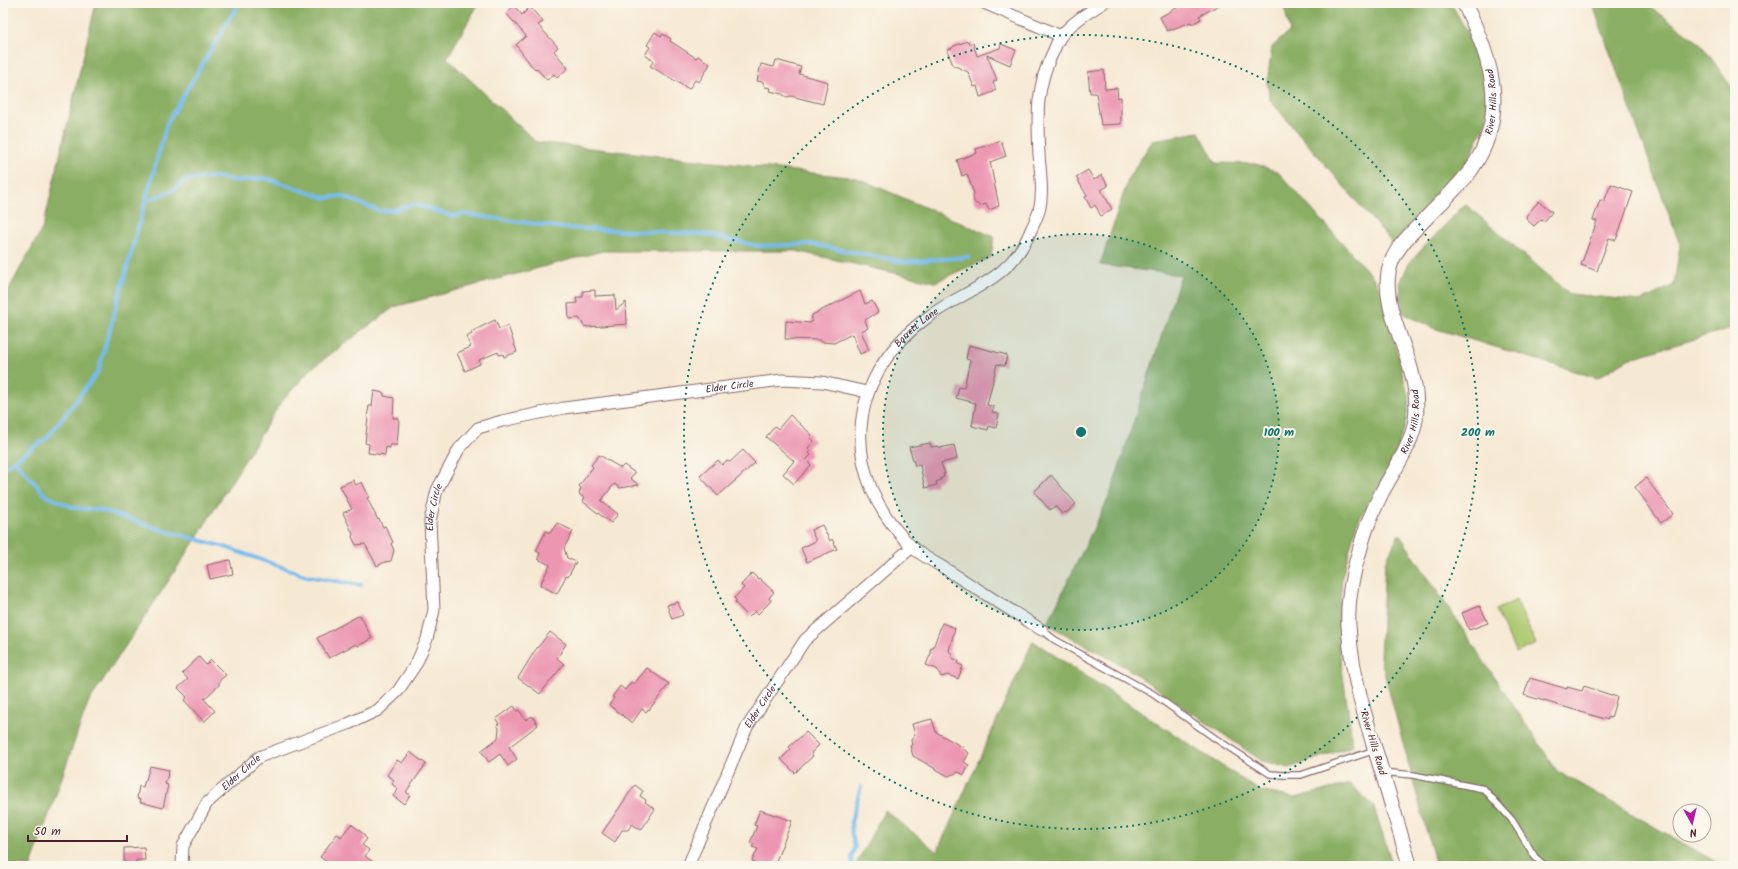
<svg xmlns="http://www.w3.org/2000/svg" width="1738" height="869" viewBox="0 0 1738 869" font-family="Kalam,sans-serif">
<style>
.green{fill:#aeca71;stroke:#7c744e}
.forest{fill:#8aae63;stroke:#6a6647}
.lines{fill:none;stroke-linecap:round;stroke-linejoin:round}
.stream{stroke:#77bbed;stroke-width:4}
.building{fill:#ec96b2}
.service-casing{stroke:#866666;stroke-width:8}
.minor-casing{stroke:#866666;stroke-width:13}
.tertiary-casing{stroke:#866666;stroke-width:16}
.service{stroke:#fff;stroke-width:5.5}
.minor{stroke:#fff;stroke-width:11}
.tertiary{stroke:#fff;stroke-width:14}
.ring{fill:none;stroke:#0f766e;stroke-width:2;stroke-dasharray:2 4}
.labels{text-anchor:middle;dominant-baseline:central;stroke-width:4;stroke-linejoin:round;paint-order:stroke}
.street-label{font-size:10px;fill:#4a1f2b;stroke:#fbf7ec}
.centre{fill:#0f766e;stroke:#fbf7ec;stroke-width:2}
.ring-label{font-size:12px;text-anchor:middle;font-weight:bold;fill:#0f766e;stroke:#fbf7ec;stroke-width:4;stroke-linejoin:round;paint-order:stroke}
</style>
<rect width="100%" height="100%" fill="#fbf7ec"/>
<filter id="ink" filterUnits="userSpaceOnUse"><feTurbulence type="fractalNoise" baseFrequency=".025" numOctaves="2"/><feDisplacementMap in="SourceGraphic" scale="8" xChannelSelector="R" yChannelSelector="G"/><feConvolveMatrix kernelMatrix="1 2 1 2 8 2 1 2 1" color-interpolation-filters="sRGB"/></filter>
<filter id="wash" filterUnits="userSpaceOnUse"><feTurbulence type="fractalNoise" baseFrequency=".012" numOctaves="4" result="noise"/><feDisplacementMap in="SourceGraphic" scale="16" xChannelSelector="R" yChannelSelector="G"/><feGaussianBlur stdDeviation="0.9" result="paint"/><feColorMatrix in="noise" values="0 0 0 0 0 0 0 0 0 0 0 0 0 0 0 0 0 1.4 0 .05"/><feComposite in="paint" operator="in"/></filter>
<g filter="url(#wash)">
<rect width="100%" height="100%" fill="#f6e9d4"/>
<path class="green" d="M1516,600L1536,644L1516,653L1496,610Z"/>
<g class="forest">
<path d="M96,3H479L447,58L536,142L857,178L994,237L991,257L935,282L796,251H602L394,307L312,368L281,402L194,542L88,703L31,866H3V300L43,227Z"/>
<path d="M1283,3H1451L1471,39L1487,85V120L1468,160L1393,244L1270,100L1267,82L1272,47L1290,31Z"/>
<path d="M1592,3H1645L1701,44L1735,92V327L1628,359L1597,378L1433,328L1403,313L1400,283L1409,263L1465,204L1570,294L1641,301L1674,285L1680,245Z"/>
<path d="M1199,132L1216,163L1256,164L1278,172L1372,276L1383,293L1387,320L1399,359L1409,400L1405,426L1390,467L1357,523L1342,577L1338,640L1353,746L1289,768L1262,761L1127,668L1047,624L1110,495L1181,275L1100,265L1129,177L1153,140Z"/>
<path d="M1399,534L1557,771L1723,866H1436L1380,657L1385,563Z"/>
<path d="M1033,641L1260,791L1295,798L1350,784L1373,805L1393,866H855L885,810L937,852Z"/>
</g>
<g class="lines">
<g class="stream">
<path d="M145,201L174,190L185,180L216,177L238,181L265,178L326,198L341,196L380,211L394,210L414,204L453,216L464,214L564,228L704,234L759,246L811,244L904,262L968,257"/>
<path d="M15,461L46,496L75,508L101,510L159,529L225,547L307,576L361,585"/>
<path d="M3,468L47,438L98,372L167,123L239,3"/>
<path d="M853,866L852,857L855,847L852,835L851,822L861,787"/>
</g>
</g>
<g id="blocks">
<g class="building">
<path d="M1186,3H1223L1199,16L1201,19L1192,24L1191,22L1167,31L1160,17Z"/>
<path d="M514,6L522,15L530,7L543,22L538,25L558,47L554,51L568,68L557,78L554,74L547,80L536,68L535,69L531,65L516,45L526,36L506,13Z"/>
<path d="M655,32L661,36L663,34L671,39L670,41L696,58L698,56L710,64L699,82L695,80L689,89L650,66L654,61L645,55L650,47L647,45Z"/>
<path d="M968,41L969,44L973,43L977,56L1000,48L1001,44L1016,50L1010,65L987,55L997,80L993,82L996,90L993,92L980,97L977,86L974,87L968,72L953,65L947,50L952,48L954,46Z"/>
<path d="M776,60L801,67L799,74L828,82L823,104L791,96L788,97L785,96L782,94L770,91L771,88L765,87L763,82L757,81L761,64L774,67Z"/>
<path d="M1104,70L1105,89L1117,88L1118,98L1121,97V124L1101,125L1096,93H1090L1088,72Z"/>
<path d="M1001,141L1006,156L990,162L999,206L989,210L986,204L980,206L974,202L973,197L974,193L967,174L962,176L957,160L977,153L976,149Z"/>
<path d="M1088,170L1094,180L1102,175L1108,186L1101,190L1112,209L1101,216L1095,205L1091,208L1085,197L1087,196L1076,177Z"/>
<path d="M1611,184L1633,192L1616,240L1609,238L1597,271L1581,265L1597,221L1593,220L1600,200L1604,202Z"/>
<path d="M1539,201L1552,212L1544,222L1541,219L1534,226L1526,219L1527,218L1526,216Z"/>
<path d="M595,290V296L615,295L616,310L626,302L627,324L588,327L584,326L579,318L569,319L568,304L577,303L576,297H583V291Z"/>
<path d="M860,291L865,304L872,301L878,312L865,320L868,328L861,331L869,350L860,354L852,334L834,343L820,342L821,340L785,339L786,321L811,323L812,315Z"/>
<path d="M495,320L499,329L508,326L517,352L504,357L503,354L499,355L498,352L479,360L480,364L465,371L457,353L471,347L466,337L472,334L471,332Z"/>
<path d="M969,345L1007,355L1005,366L997,364L987,405L994,407L992,412L999,414L996,428L989,426L988,430L972,426L976,403L956,398L959,387L964,388L970,360L966,359Z"/>
<path d="M374,391L384,393V396L394,398L393,418H398L399,420L397,445H390V448L386,447L385,455L368,453L369,444L365,443L368,417H367L369,406H372Z"/>
<path d="M790,415L812,435L810,437L814,441L808,448L811,451L809,453L811,455L806,460L811,465L794,484L783,474L794,461L766,437L775,426L778,429Z"/>
<path d="M930,443L931,447L938,446L940,448L954,445L957,459L941,463L945,474H943L944,477L941,478V480L936,482L937,485L925,488L920,465L915,466L909,447Z"/>
<path d="M743,450L755,463L718,496L700,476L718,460L722,465L726,461L730,462Z"/>
<path d="M599,455L621,468L624,465L635,473L630,478L639,485L620,488L614,484L601,501L618,514L611,523L582,501L584,498L579,494L581,488L579,486L593,467L591,465Z"/>
<path d="M1051,475L1076,504L1066,513L1064,512L1062,514L1055,506L1050,510L1034,492Z"/>
<path d="M1646,478L1673,514L1661,523L1635,487Z"/>
<path d="M353,480L356,485L362,482L369,497L367,498L378,520L379,519L383,527L385,526L393,542L391,544L394,550L391,561L385,562L377,566L365,544L356,545L352,537L353,534L343,513L352,509L340,486Z"/>
<path d="M557,523L573,531L564,548L567,558L576,562L568,577L566,576L557,594L540,585L550,565L538,559L540,553L536,551L546,531L550,533Z"/>
<path d="M822,525L830,541L832,539L837,549L807,562L801,548L816,541L811,530Z"/>
<path d="M230,560L233,574L210,579L207,565Z"/>
<path d="M752,573L758,579L759,578L774,592L769,598L771,601L758,614L755,611L749,617L735,603L737,601L734,598L744,588L741,585Z"/>
<path d="M678,602L683,615L672,619L667,605Z"/>
<path d="M1480,606L1488,623L1469,630L1462,613Z"/>
<path d="M360,615L372,638L358,646L356,644L329,658L317,638Z"/>
<path d="M942,623L955,628L949,651L952,654V658L959,661L958,664L963,666L958,679L948,675L941,677L937,669L926,665L931,653L930,649L933,648Z"/>
<path d="M550,632L566,644L557,658L564,664L540,694L518,678L534,652Z"/>
<path d="M199,657L206,665L211,660L226,675L219,681V685L204,699L215,711L204,722L184,700L187,697L178,688L188,679L182,673Z"/>
<path d="M647,668L669,684L649,710L648,709L646,712L642,709L632,723L609,705L614,698L612,697L620,686L625,690L631,682L634,684Z"/>
<path d="M1530,678L1567,689V687L1582,691L1584,686L1617,697L1611,718L1608,717V720L1524,695Z"/>
<path d="M514,706L517,711L519,710L526,720L532,716L538,725L509,747L517,759L508,766L500,754L489,762L481,751L498,738L499,728L497,725L499,724L496,719Z"/>
<path d="M932,719L936,732L964,748L963,749L969,753L964,762L969,765L964,775L959,772L948,776L913,756L910,746L912,745L911,740L915,735L912,724Z"/>
<path d="M806,732L819,745L811,753L813,756L795,773L781,759L791,749L789,747Z"/>
<path d="M410,752L426,764L406,792L410,795L404,804L393,796L398,789L392,784L394,780L387,775L397,760L402,763Z"/>
<path d="M150,766L169,770L165,784L168,785L163,808L140,802L141,799L137,798L139,786L143,787L145,780H146Z"/>
<path d="M635,785L643,791L640,796L646,800L645,802L655,809L641,830L632,824L628,830H622L615,842L602,833Z"/>
<path d="M760,810L792,821L774,866H753L755,862L752,861L758,849L752,847L754,844L750,843L757,826L754,825Z"/>
<path d="M351,824L365,835L364,836L367,839L362,845L369,850L365,856L378,866H324L327,862L320,857L337,834L341,837Z"/>
<path d="M144,847L145,860H136V866H124V848Z"/>
</g>
</g>
</g>
<g filter="url(#ink)">
<use href="#blocks" fill-opacity="0" stroke="#866666" stroke-width="1"/>
<g class="lines">
<defs>
<g id="service">
<path d="M1042,630L1055,640L1153,694L1216,739L1270,774L1283,775H1301L1375,750"/>
<path d="M1382,772L1413,775L1484,789L1512,820L1535,857L1545,866"/>
</g>
<g id="minor">
<path d="M984,3L1061,36"/>
<path id="s1" d="M1042,630C1012,611 982,592 952,573C939,564 922,557 911,546C840,476 844,381 924,320C965,288 1009,284 1031,230C1034,224 1037,217 1039,211C1044,192 1040,172 1039,154C1037,115 1036,85 1054,50C1056,45 1058,40 1061,36C1072,22 1089,12 1103,3"/>
<path id="s2" d="M182,866L183,846L207,803L259,757L348,724L378,710L398,691L416,664L427,639L434,610L430,521L437,490L459,449L478,428L502,421L564,408L782,380L822,382L867,392"/>
<path id="s3" d="M688,866L747,727L805,640L912,547"/>
</g>
<g id="tertiary">
<path id="s4" d="M1410,866C1399,830 1389,794 1378,759C1365,717 1352,675 1349,632C1346,604 1352,575 1360,549C1365,529 1373,510 1382,492C1395,468 1413,444 1416,416C1417,401 1415,384 1411,370C1403,339 1382,303 1389,270C1394,247 1414,231 1430,214C1444,200 1459,186 1471,170C1510,114 1492,59 1464,3"/>
</g>
</defs>
<use href="#service" class="service-casing"/>
<use href="#minor" class="minor-casing"/>
<use href="#tertiary" class="tertiary-casing"/>
<use href="#service" class="service"/>
<use href="#minor" class="minor"/>
<use href="#tertiary" class="tertiary"/>
</g>
</g>
<circle cx="1081" cy="432" r="198" fill="#0f766e" fill-opacity=".12"/>
<g class="ring">
<circle cx="1081" cy="432" r="198"/>
<circle cx="1081" cy="432" r="397"/>
</g>
<g class="labels">
<g class="street-label">
<text stroke="none"><textPath href="#s4" startOffset="825">River Hills Road</textPath></text>
<text stroke="none"><textPath href="#s1" startOffset="406">Barrett Lane</textPath></text>
<text stroke="none"><textPath href="#s2" startOffset="835">Elder Circle</textPath></text>
<text stroke="none"><textPath href="#s4" startOffset="465">River Hills Road</textPath></text>
<text stroke="none"><textPath href="#s2" startOffset="487">Elder Circle</textPath></text>
<text stroke="none"><textPath href="#s3" startOffset="175">Elder Circle</textPath></text>
<text transform="translate(1373 743) rotate(73)">River Hills Road</text>
<text stroke="none"><textPath href="#s2" startOffset="115">Elder Circle</textPath></text>
</g>
</g>
<circle cx="1081" cy="432" r="6" class="centre"/>
<g class="ring-label">
<text x="1279" y="436">100 m</text>
<text x="1478" y="436">200 m</text>
</g>
<rect width="1738" height="869" fill="none" stroke="#fbf7ec" stroke-width="16"/>
<g transform="translate(1692 823) rotate(172)"><circle r="19" fill="#fbf7ec" stroke="#b4a19f"/>
<path d="M0-3L7 15L0 10L-7 15Z" fill="#b5179e"/>
<text y="-6" font-size="11" font-weight="bold" text-anchor="middle" fill="#4a1f2b">N</text>
</g>
<path d="M28 835v6h99v-6" fill="none" stroke="#4a1f2b" stroke-width="2"/>
<text x="34" y="835" font-size="12" fill="#4a1f2b" stroke="#fbf7ec" stroke-width="3" paint-order="stroke">50 m</text>
</svg>
